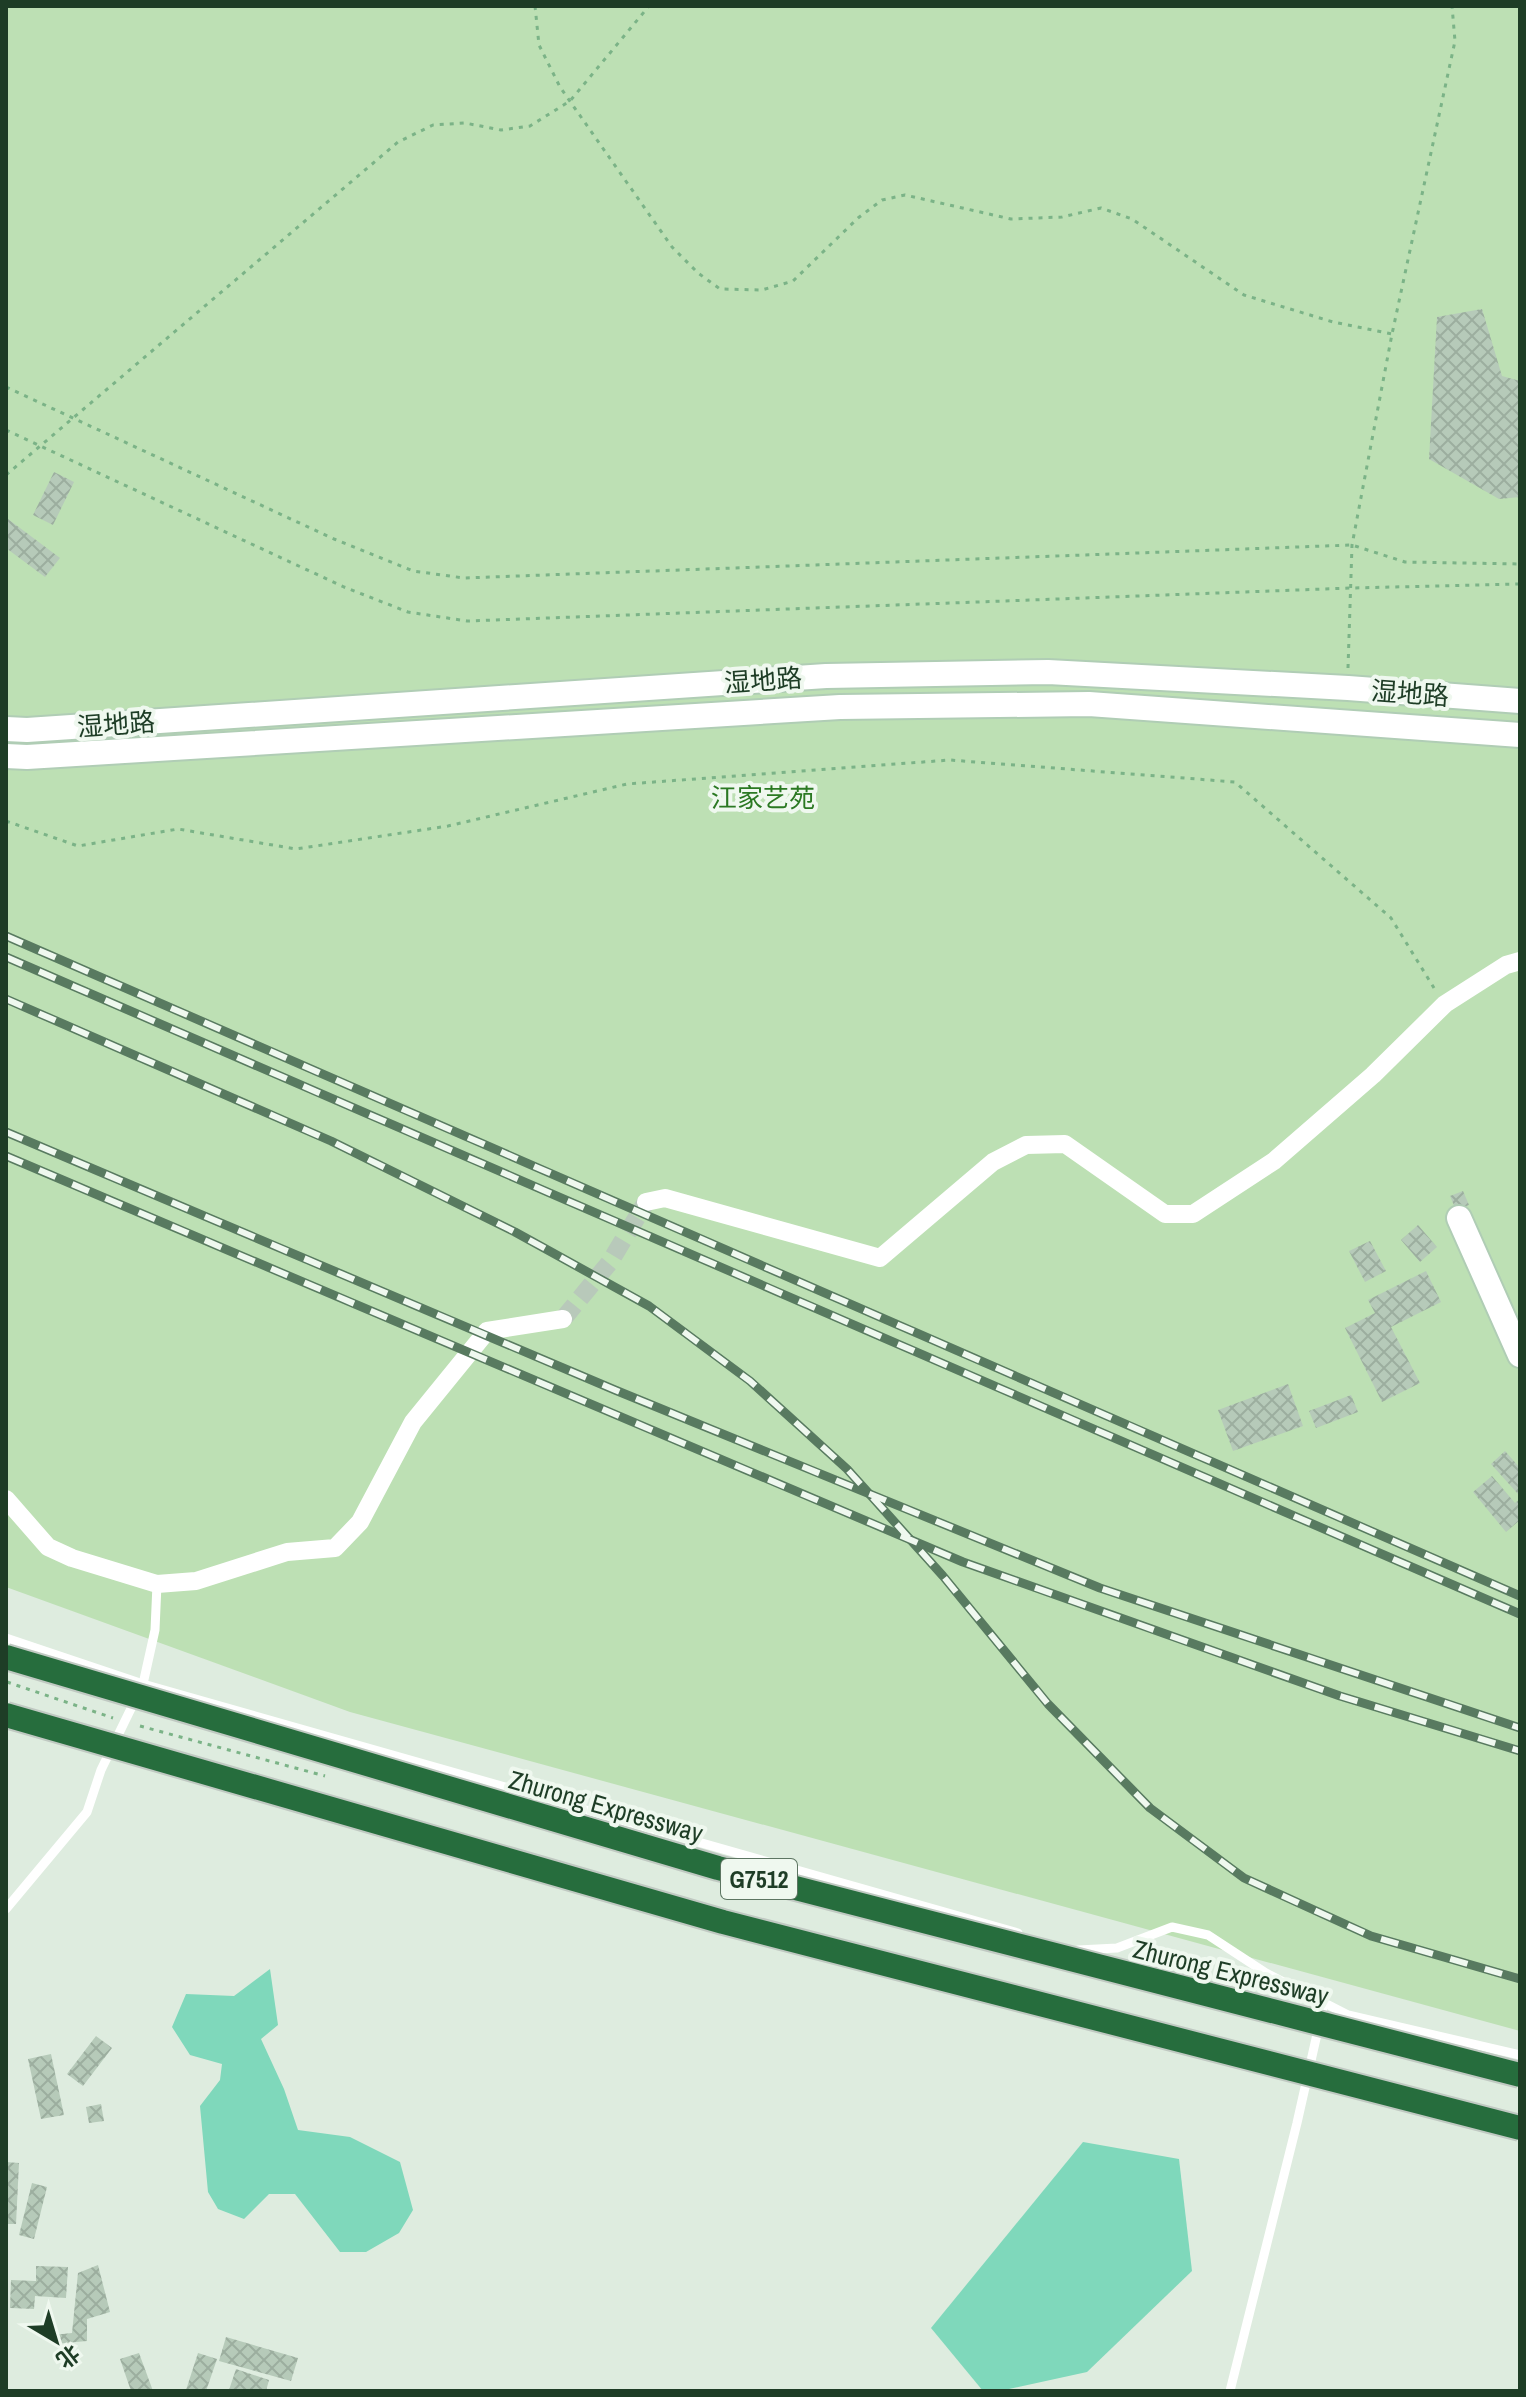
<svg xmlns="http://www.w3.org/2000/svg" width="1526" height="2397" viewBox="0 0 1526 2397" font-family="'Archivo Narrow','Noto Sans SC',sans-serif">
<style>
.park{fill:#bde0b4}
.water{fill:#7fd8bb}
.building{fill:url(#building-cross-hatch)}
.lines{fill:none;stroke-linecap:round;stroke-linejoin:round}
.street-tunnel{stroke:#b8c9ba;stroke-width:18;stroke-dasharray:18 9;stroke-linecap:butt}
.secondary-casing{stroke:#b0cdb5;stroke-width:28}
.path{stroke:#7bb387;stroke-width:3;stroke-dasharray:4 6;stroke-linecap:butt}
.lane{stroke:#fff;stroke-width:9}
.street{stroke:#fff;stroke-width:18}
.secondary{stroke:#fff;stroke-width:24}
.rail-casing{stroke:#587a60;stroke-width:9}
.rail{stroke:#eff8ef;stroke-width:6;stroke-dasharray:18;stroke-linecap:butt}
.highway-bridge-casing{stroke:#c0c9c2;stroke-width:28;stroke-linecap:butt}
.highway-bridge{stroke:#266d3d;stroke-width:24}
.labels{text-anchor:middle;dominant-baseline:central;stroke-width:8;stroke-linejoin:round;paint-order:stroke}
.shield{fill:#eff8ef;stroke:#5d7562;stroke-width:2}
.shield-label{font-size:24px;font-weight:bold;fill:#1e3d26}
.street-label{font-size:26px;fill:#1e3d26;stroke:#eff8ef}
.park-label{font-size:26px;fill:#2b7923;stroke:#eff8ef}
</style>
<defs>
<pattern id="building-cross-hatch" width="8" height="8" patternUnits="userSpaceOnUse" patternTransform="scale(2)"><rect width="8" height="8" fill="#b6cab9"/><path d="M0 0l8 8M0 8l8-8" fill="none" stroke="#9cae9f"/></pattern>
</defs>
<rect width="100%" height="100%" fill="#deecdf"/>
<path class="park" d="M6,6H1520V2031L350,1712L6,1587Z"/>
<g class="water">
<path d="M270,1969L278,2025L261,2039L284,2089L298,2130L350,2137L400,2162L413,2210L399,2233L366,2252H340L295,2194H269L244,2219L218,2209L208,2192L200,2106L220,2080L222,2064L190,2055L172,2027L186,1994L234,1996Z"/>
<path d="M1083,2142L1179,2159L1192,2271L1087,2372L1000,2391H983L931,2328Z"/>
</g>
<g class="building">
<path d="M1482,309L1502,376L1520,381V497L1499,499L1429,459L1437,317Z"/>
<path d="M54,472L74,482L53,525L33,515Z"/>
<path d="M8,519L60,558L45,577L6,548V521Z"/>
<path d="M1463,1191L1469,1205L1456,1210L1450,1196Z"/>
<path d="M1418,1225L1437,1247L1420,1262L1401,1240Z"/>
<path d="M1370,1241L1386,1271L1365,1282L1349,1251Z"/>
<path d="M1426,1271L1441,1302L1391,1327L1420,1383L1382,1402L1345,1328L1375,1313L1368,1300Z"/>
<path d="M1288,1384L1303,1426L1233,1451L1218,1410Z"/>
<path d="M1351,1395L1358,1412L1316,1428L1309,1411Z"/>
<path d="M1505,1451L1520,1468L1518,1494L1491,1464Z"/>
<path d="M1492,1476L1515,1503L1520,1499V1520L1506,1532L1473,1492Z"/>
<path d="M96,2036L112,2048L83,2086L67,2074Z"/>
<path d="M51,2054L64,2115L41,2119L28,2059Z"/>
<path d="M101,2104L104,2121L89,2123L86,2107Z"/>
<path d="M6,2162L19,2163L16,2224H6Z"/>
<path d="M32,2183L47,2187L34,2239L19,2235Z"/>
<path d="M98,2265L110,2312L87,2319V2341L55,2344L53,2335L72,2333L78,2273Z"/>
<path d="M36,2266L68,2267L66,2298L35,2296L34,2309L10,2308L11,2280L36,2281Z"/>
<path d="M226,2337L298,2358L291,2381L219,2361Z"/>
<path d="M139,2353L153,2391H131L120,2359Z"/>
<path d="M198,2353L217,2359L206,2391H190L186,2390Z"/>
<path d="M236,2369L269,2380L266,2391L229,2390Z"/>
</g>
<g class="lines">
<path class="street-tunnel" d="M563,1319L610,1262L646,1202"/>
<defs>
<g id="secondary">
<path d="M6,729L27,730L826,676L1048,672L1348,688L1520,701"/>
<path d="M6,756L27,757L840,707L1089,704L1520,735"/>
<path d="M1459,1218L1520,1355"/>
</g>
</defs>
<use href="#secondary" class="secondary-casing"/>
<g class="path">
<path d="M535,6L539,45L560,87L672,247L698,273L720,289L762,290L793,281L858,218L882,200L905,195L1011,219L1062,217L1101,208L1132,219L1244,295L1333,322L1392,334"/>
<path d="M6,387L334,539L413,571L464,578L1352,545L1405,562L1520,564"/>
<path d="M6,430L344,587L408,612L467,621L1352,588L1520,584"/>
<path d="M6,475L398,142L433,125L465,123L501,130L530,126L570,101L649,6"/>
<path d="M1348,668L1352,545L1392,334L1455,41L1452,6"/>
<path d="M6,821L78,846L178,829L296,849L448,826L627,784L950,760L1235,782L1391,918L1434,988"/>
<path d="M7,1682L113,1718"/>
<path d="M140,1726L325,1776"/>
</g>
<g class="lane">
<path d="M6,1638L143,1684L1018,1933"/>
<path d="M6,1909L87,1812L101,1770L143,1684L155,1630L157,1584"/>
<path d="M1078,1950L1117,1948L1172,1927L1208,1935L1266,1973L1348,2015L1520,2055"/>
<path d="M1230,2391L1297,2123L1324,2003"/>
</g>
<g class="street">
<path d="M646,1202L665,1198L880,1258L993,1162L1026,1145L1065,1144L1165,1214H1193L1274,1161L1373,1075L1445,1004L1506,965L1520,961"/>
<path d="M6,1499L48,1547L72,1558L157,1584L196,1581L287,1552L335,1548L360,1522L413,1422L487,1331L563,1319"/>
</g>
<use href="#secondary" class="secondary"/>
<defs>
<g id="rail">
<path d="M6,936L1520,1596"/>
<path d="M6,957L1520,1614"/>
<path d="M6,999L331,1141L515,1232L649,1306L750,1381L847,1469L943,1576L1048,1704L1150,1808L1244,1878L1371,1936L1520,1979"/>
<path d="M6,1132L615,1390L1100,1588L1520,1728"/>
<path d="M6,1156L963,1562L1340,1696L1520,1751"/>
</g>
</defs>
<use href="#rail" class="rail-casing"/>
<use href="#rail" class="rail"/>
<defs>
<g id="highway-bridge">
<path d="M6,1657L718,1868L1520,2075"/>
<path d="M6,1715L723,1922L1520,2128"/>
</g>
</defs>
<use href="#highway-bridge" class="highway-bridge-casing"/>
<use href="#highway-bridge" class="highway-bridge"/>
</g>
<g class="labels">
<rect class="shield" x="721" y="1859" width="76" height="40" rx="6"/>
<g class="shield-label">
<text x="759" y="1879">G7512</text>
</g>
<g class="street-label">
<text transform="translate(763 680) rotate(-4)">湿地路</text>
<text transform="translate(1410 693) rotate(4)">湿地路</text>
<text transform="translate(116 724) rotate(-4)">湿地路</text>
<text transform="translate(606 1806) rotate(16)">Zhurong Expressway</text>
<text transform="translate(1231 1972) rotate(14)">Zhurong Expressway</text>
</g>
<g class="park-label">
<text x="763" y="797">江家艺苑</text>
</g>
</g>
<rect width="1526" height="2397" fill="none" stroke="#1e3d26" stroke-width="16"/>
<g transform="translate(56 2341) rotate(142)" stroke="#eff8ef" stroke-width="6" paint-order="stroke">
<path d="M0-6L14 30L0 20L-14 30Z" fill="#1e3d26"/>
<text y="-12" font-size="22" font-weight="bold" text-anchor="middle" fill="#1e3d26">北</text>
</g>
</svg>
